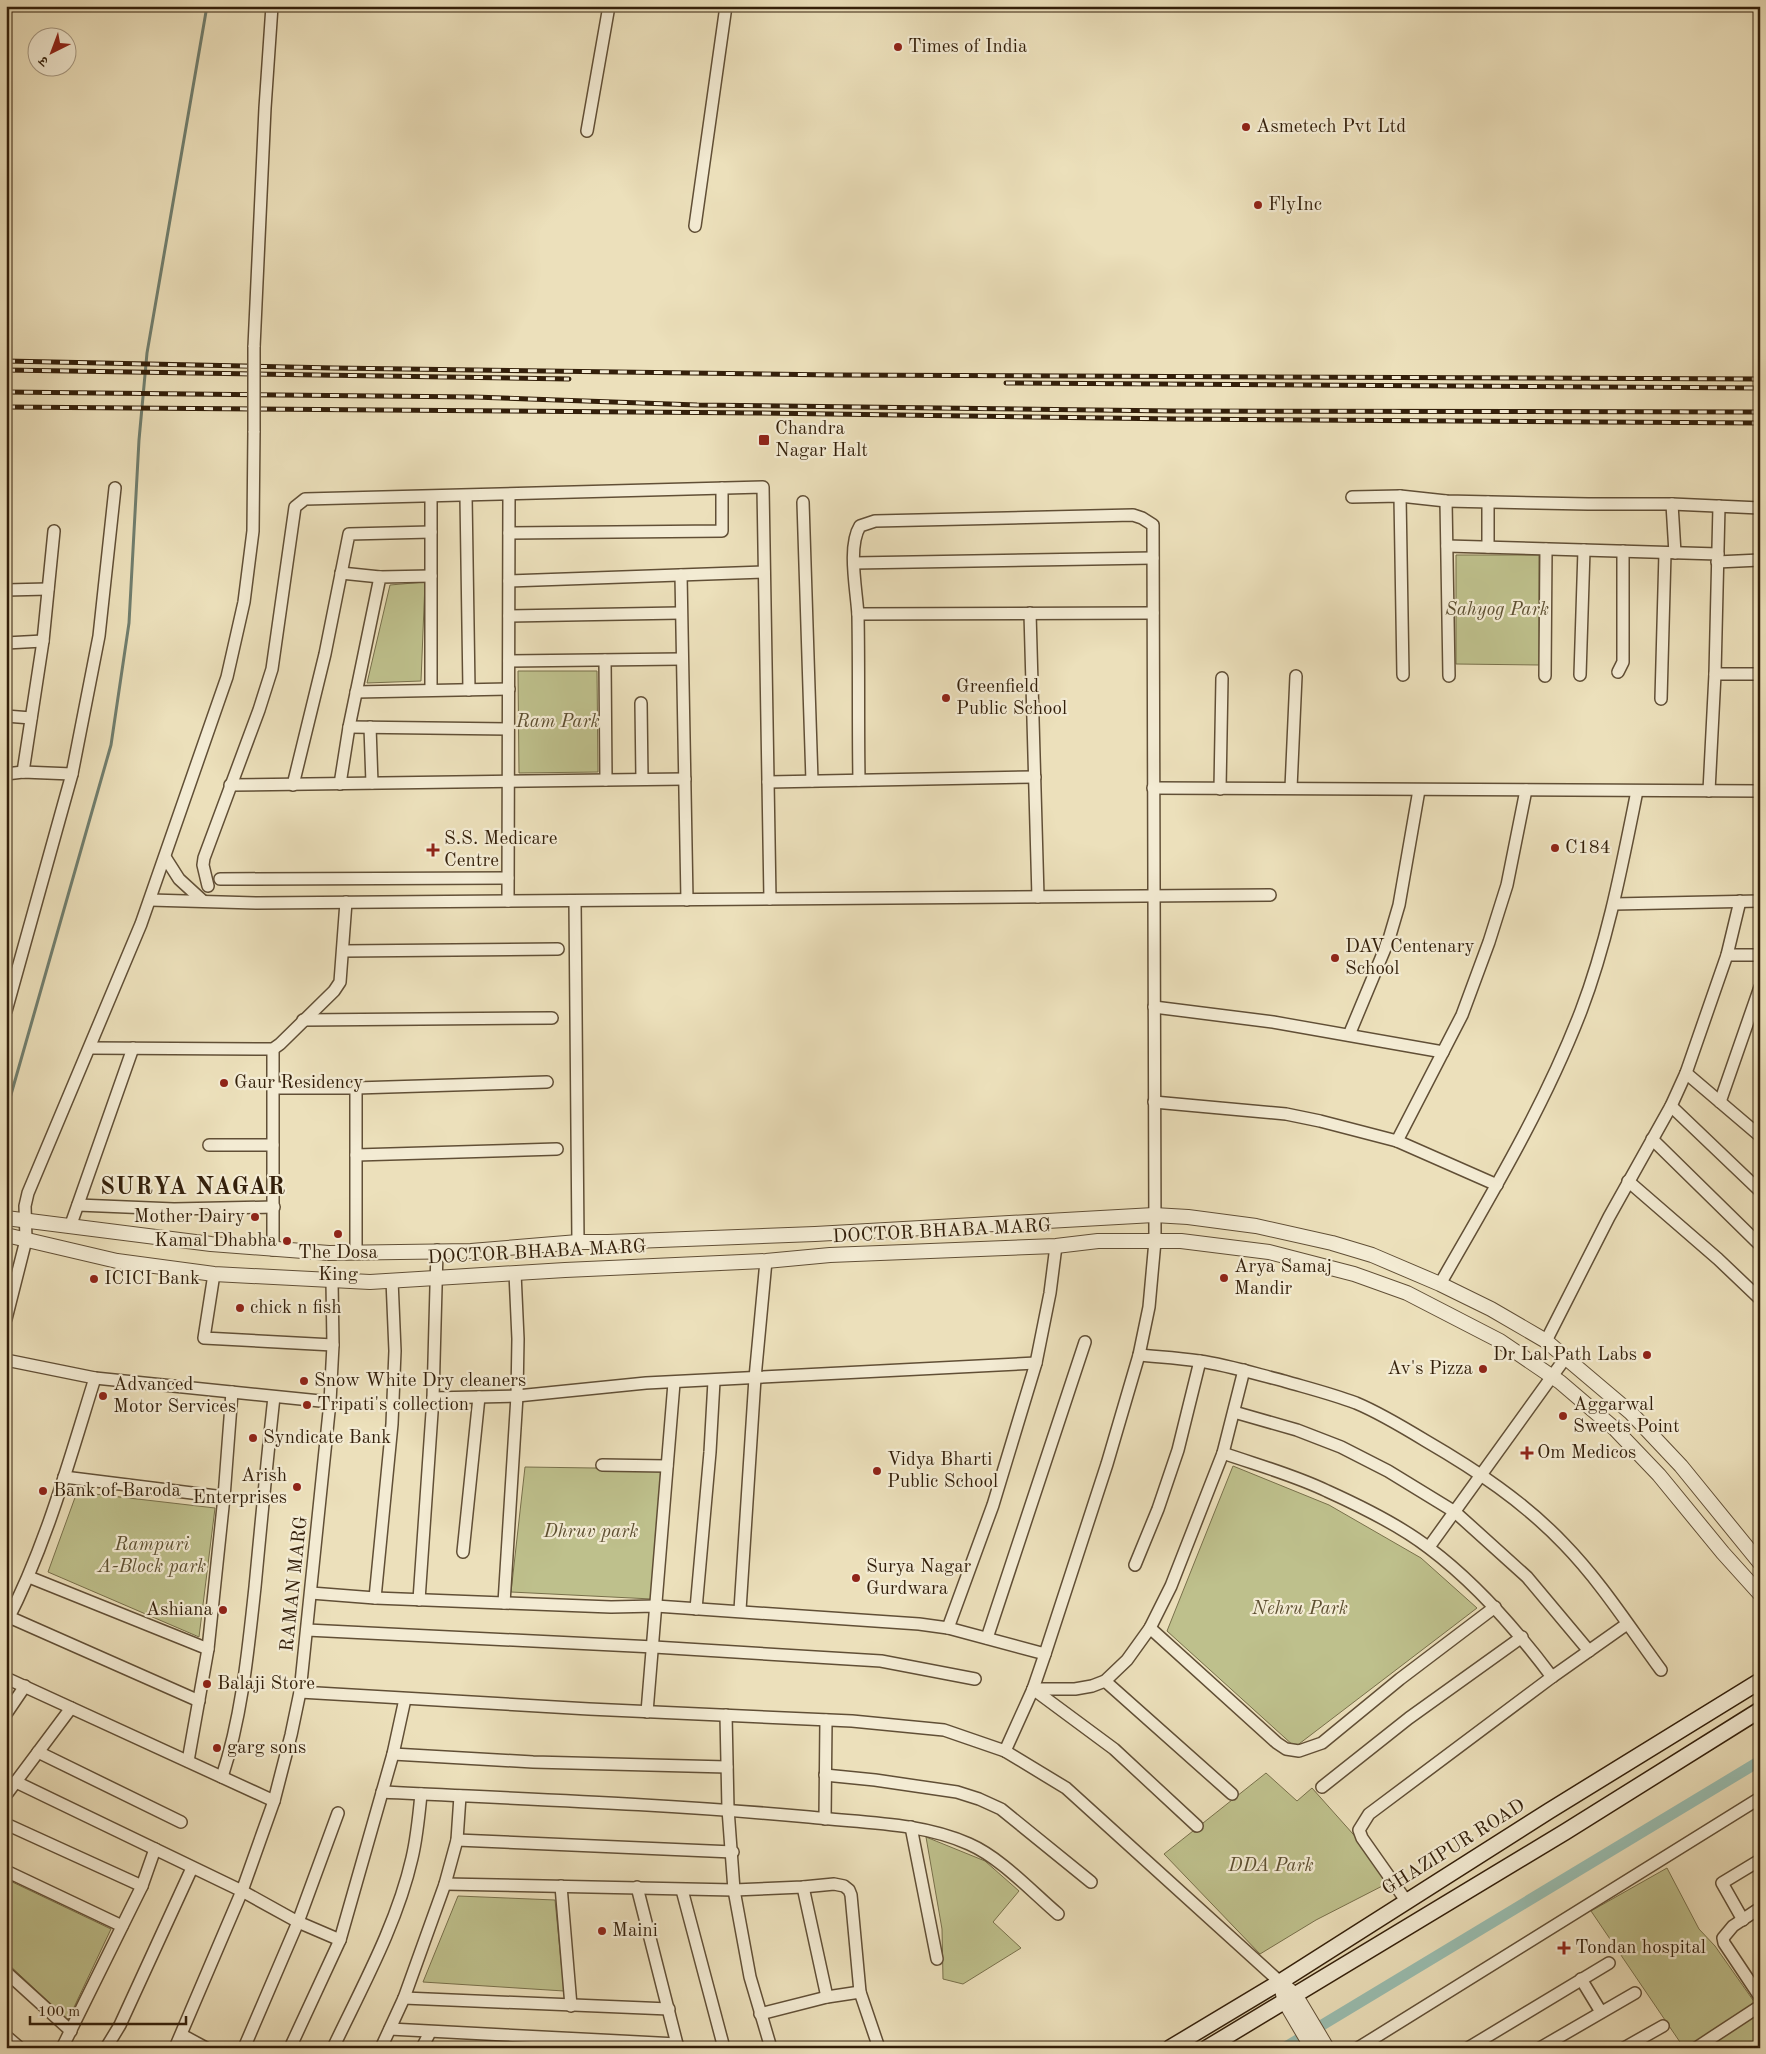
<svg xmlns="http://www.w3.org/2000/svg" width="1766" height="2054" viewBox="0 0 1766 2054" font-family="'Old Standard TT','Noto Serif Devanagari',serif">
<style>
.green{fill:#bec08c;stroke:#78704b}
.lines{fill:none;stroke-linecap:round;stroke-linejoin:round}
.stream{stroke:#707e6e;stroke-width:3}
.canal{stroke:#99bdb0;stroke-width:11}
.minor-casing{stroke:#614f36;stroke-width:14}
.tertiary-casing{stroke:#614f36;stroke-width:16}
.secondary-casing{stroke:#331f0a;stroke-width:18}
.minor{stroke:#f3ebd3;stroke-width:11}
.tertiary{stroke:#f3ebd3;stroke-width:14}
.secondary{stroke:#f3ebd3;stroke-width:15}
.rail-casing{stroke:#331f0a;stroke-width:5}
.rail{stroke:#f3ebd3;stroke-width:3;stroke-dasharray:9;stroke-linecap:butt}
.minor-bridge-casing{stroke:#614f36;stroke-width:14;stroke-linecap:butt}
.minor-bridge{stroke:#f3ebd3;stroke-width:11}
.poi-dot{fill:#8f2418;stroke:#f3ebd3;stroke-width:2}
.labels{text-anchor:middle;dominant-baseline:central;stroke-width:4.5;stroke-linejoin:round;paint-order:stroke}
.poi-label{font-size:19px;fill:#331f0a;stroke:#f3ebd3;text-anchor:start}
.park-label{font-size:19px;font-style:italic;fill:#5d4f31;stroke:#f3ebd3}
.street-label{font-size:19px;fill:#331f0a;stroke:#f3ebd3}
.district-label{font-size:24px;font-weight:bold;letter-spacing:1px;fill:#331f0a;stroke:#f3ebd3}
</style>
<rect width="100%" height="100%" fill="#ece0bb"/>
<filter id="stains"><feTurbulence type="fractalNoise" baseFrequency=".004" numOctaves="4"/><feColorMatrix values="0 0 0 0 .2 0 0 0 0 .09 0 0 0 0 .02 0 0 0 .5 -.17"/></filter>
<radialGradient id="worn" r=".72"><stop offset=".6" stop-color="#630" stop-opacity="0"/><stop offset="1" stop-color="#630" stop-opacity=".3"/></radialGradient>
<g class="green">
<path d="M1456,555H1539V665L1456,664Z"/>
<path d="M425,582L421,681L367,683L390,585Z"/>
<path d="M518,671H597L598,772L519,773Z"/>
<path d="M1233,1466L1329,1505L1421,1558L1477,1608L1295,1747L1167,1631Z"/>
<path d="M525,1467L664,1469L652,1599L511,1592Z"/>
<path d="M77,1492L215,1508L199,1637L48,1572Z"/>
<path d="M1266,1773L1297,1801L1312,1788L1394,1880L1316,1920L1260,1954L1164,1854Z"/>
<path d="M926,1837L985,1861L1019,1891L993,1922L1021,1948L963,1984L943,1979L942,1929Z"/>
<path d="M1667,1868L1699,1929L1715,1946L1760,2010V2048H1684L1591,1911Z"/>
<path d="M6,1879L111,1929L68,2020L6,1962Z"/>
<path d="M458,1896L555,1900L564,1991L423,1982Z"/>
</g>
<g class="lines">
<path class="stream" d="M6,1112L111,745L129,623L139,440L147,353L207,6"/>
<path class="canal" d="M1284,2048L1760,1761"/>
<defs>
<g id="minor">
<path d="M587,131L609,6"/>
<path d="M695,226L726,6"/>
<path d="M254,347L265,108L272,6"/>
<path d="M466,496L469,690"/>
<path d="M1400,496L1403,675"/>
<path d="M431,497V690"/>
<path d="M1352,497L1400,496L1446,501L1588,504H1672L1760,508"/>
<path d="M1446,501L1449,676"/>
<path d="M803,502L812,781"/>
<path d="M1672,504L1675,553"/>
<path d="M509,533L722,531V488"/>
<path d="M1447,546L1718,554"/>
<path d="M1488,547V502"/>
<path d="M1717,562L1760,560"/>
<path d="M854,563L1153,558"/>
<path d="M341,573L380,577"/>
<path d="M681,575L687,900"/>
<path d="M509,581L764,572"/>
<path d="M6,590L48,589"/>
<path d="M1030,613L1038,897"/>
<path d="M858,614L1153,613"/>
<path d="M509,616L680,613"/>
<path d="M6,643L43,641"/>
<path d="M605,660L606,780"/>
<path d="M509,661L682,659"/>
<path d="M1618,672L1623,662V551"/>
<path d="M1715,674H1760"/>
<path d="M1580,675L1584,550"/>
<path d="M1545,676L1546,549"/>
<path d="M356,692L509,689"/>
<path d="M1661,699L1665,553"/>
<path d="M641,703L642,779"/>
<path d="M6,716L31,718"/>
<path d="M349,727L508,729"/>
<path d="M370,727L372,783"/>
<path d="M23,772L43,641L54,531"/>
<path d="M6,774L23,772L72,774"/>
<path d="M859,780C858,725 859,671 858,616C857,592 847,547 860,526L875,521L1133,515L1142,518L1153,525L1155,1241L1149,1307L1139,1355L1107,1464L1045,1654L1033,1689L1005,1751"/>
<path d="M768,782L1035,777"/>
<path d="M340,784L349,727L380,577L431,576"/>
<path d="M230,785L685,779"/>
<path d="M293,785L325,654L349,534L431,532"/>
<path d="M1153,788L1760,791"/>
<path d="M1291,788L1296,676"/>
<path d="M1220,789L1222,678"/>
<path d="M1709,791L1715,674L1719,506"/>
<path d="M165,857L179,879L203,901"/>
<path d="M220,879L508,878"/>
<path d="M208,886L203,865L204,858L259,710L272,669L295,507L305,499L763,487L770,899"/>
<path d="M150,900L257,903L1270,895"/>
<path d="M508,901L509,495"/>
<path d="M575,901L578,1242"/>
<path d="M1614,904L1760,901"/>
<path d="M343,951L558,949"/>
<path d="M1727,955H1760"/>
<path d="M1154,1007L1273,1022L1443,1052"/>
<path d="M6,1011L72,774L99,636L115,488"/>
<path d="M303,1020L552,1018"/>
<path d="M1349,1035L1389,939L1399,905L1419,790"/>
<path d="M90,1048L273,1049L280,1044L334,991L340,982L346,902"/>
<path d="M273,1049V1250"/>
<path d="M1686,1073L1760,1136"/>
<path d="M273,1088H356L547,1082"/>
<path d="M356,1088V1252"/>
<path d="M1154,1102L1286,1114L1320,1121L1397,1141L1497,1185"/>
<path d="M1720,1102L1760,987"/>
<path d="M1671,1106L1760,1191"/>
<path d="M1652,1139L1760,1245"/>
<path d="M1397,1141L1462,1015L1489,942L1507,885L1526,790"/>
<path d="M209,1145H273"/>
<path d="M356,1155L557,1149"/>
<path d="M1628,1181L1718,1259L1760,1299"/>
<path d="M78,1205L174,1209L274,1207"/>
<path d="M70,1227L133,1048"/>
<path d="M214,1274L204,1338L333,1345"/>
<path d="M1440,1284C1491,1195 1544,1107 1581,1011C1608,940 1622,865 1637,791"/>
<path d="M6,1319L26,1240L25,1206L28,1193L141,924L227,677L244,602L253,531L254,431"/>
<path d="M1546,1341L1609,1217L1671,1106L1686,1073L1727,955L1740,901"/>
<path d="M1139,1355C1159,1357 1179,1358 1199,1361C1228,1365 1256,1374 1284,1381C1308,1388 1332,1394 1356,1403C1380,1413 1403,1427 1426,1441C1476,1470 1524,1502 1564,1544C1601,1582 1630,1628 1661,1670"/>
<path d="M6,1360L95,1378L330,1402"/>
<path d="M433,1398L517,1396L646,1383L1036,1363"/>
<path d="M1234,1412L1297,1430L1341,1447L1388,1471L1455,1512L1527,1577L1589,1651"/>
<path d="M1223,1453C1257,1465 1294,1475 1327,1491C1358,1505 1402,1527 1429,1548C1477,1584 1516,1629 1552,1677"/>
<path d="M602,1465L667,1466"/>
<path d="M64,1477L224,1497"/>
<path d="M1429,1547L1566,1357"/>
<path d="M463,1552L479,1397"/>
<path d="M1135,1565L1158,1509L1178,1450L1200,1361"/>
<path d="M29,1577L208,1649"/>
<path d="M311,1593L375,1598L611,1607L656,1606L919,1624L948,1628L1045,1654"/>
<path d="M375,1598L392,1424L395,1351L392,1280"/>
<path d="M419,1600L433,1398L437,1250"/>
<path d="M504,1603L517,1396L518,1339L515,1273"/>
<path d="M696,1609L710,1452L714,1381"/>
<path d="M740,1610L755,1378L766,1261"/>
<path d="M9,1617L199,1701"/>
<path d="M6,1623C46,1546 69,1461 95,1378"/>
<path d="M948,1628L993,1505L1036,1363L1050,1293L1056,1246"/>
<path d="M1150,1628L1277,1743L1286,1749L1299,1751L1322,1743L1400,1679L1495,1607"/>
<path d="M307,1630L654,1647L881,1661L975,1679"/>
<path d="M987,1638L1085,1342"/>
<path d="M6,1678L274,1801"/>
<path d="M1105,1681L1232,1794"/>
<path d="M1033,1689H1075L1092,1686L1105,1681L1127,1660L1150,1628L1171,1586L1223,1453L1244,1370"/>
<path d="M1033,1689L1114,1749L1197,1826"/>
<path d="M300,1692L589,1709L852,1721L944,1730L1005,1751L1066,1788L1280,1982"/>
<path d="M647,1712L674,1383"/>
<path d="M6,1714L25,1686"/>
<path d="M726,1715L728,1809L734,1890L750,1977L771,2048"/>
<path d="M38,1752L181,1822"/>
<path d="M393,1754L533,1762L727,1767"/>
<path d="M188,1761L208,1649L224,1497L232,1392"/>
<path d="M825,1775L875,1780L957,1792L979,1799L1001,1809L1091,1882"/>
<path d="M222,1777C242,1716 248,1651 255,1587C261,1524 267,1460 274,1397"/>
<path d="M16,1782L242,1891L298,1922L340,1940"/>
<path d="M1322,1787L1409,1718L1522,1637"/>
<path d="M382,1792C524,1799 667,1804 809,1817C862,1823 920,1822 969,1844C1001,1858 1031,1891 1058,1914"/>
<path d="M6,1795L71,1708"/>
<path d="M825,1819L826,1720"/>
<path d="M6,1824L142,1886"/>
<path d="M911,1827L937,1959"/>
<path d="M457,1840L733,1852"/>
<path d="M6,1871L122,1926"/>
<path d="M445,1884L734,1890L803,1887L834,1884L844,1886L849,1890L851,1895L860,1992L879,2048"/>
<path d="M561,1886L571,2006"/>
<path d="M637,1887L678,2048"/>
<path d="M803,1887L827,1997"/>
<path d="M682,1890L724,2048"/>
<path d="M1407,1902L1362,1838L1359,1830L1369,1814L1552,1677L1627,1624"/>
<path d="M1760,1908L1733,1926L1723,1938L1724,1943L1760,1997"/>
<path d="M1743,1920L1722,1883L1760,1860"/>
<path d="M6,1972L71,2031"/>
<path d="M1581,1979L1601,2012"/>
<path d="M404,1998L669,2009"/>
<path d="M760,2014L827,1997L860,1992"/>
<path d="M390,2029L677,2044"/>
<path d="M182,2035L206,2048"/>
<path d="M6,2036L20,2048"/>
<path d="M62,2048L142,1886L155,1849"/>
<path d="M106,2048L120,2025L192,1868"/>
<path d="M175,2048L242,1891L274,1801L291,1735L300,1692L330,1402L333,1345L332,1281"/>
<path d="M244,2048L298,1922L338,1813"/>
<path d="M290,2048L340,1940L393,1754L405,1699"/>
<path d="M333,2048C362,1987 397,1924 412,1858C417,1837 419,1815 421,1794"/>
<path d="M381,2048L404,1998L445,1884L457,1840L460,1796"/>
<path d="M422,2048L430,2032"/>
<path d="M1358,2048L1760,1798"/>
<path d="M1468,2048L1609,1963"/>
<path d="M1540,2048L1635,1993"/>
<path d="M1624,2048L1663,2026"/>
<path d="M1696,2048L1760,2006"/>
</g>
<g id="tertiary">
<path d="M6,1218L211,1244L329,1253L471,1251L578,1242H608L815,1234L1154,1215L1188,1217L1256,1226L1332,1243L1372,1255L1440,1284L1491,1309L1546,1341L1631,1413L1681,1466L1760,1563"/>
<path d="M6,1235L117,1261L214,1274L370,1282L565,1270L766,1261L830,1255L1056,1246L1098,1241H1181L1269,1252L1354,1274L1407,1293L1500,1341L1560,1382L1615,1429L1659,1475L1723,1553L1760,1594"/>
<path d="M1280,1982L1296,1996L1327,2048"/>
<path d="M1282,1990L1285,2002L1312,2048"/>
</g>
<g id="secondary">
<path d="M1170,2048L1280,1982L1549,1811L1760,1681"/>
<path d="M1207,2048L1565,1832L1760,1710"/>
</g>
</defs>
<use href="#minor" class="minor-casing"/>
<use href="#tertiary" class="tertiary-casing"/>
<use href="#secondary" class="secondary-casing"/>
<use href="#minor" class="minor"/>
<use href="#tertiary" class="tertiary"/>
<use href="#secondary" class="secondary"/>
<defs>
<g id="rail">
<path d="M6,361L334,368L835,375L1760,379"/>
<path d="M6,370L569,379"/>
<path d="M1006,383L1760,388"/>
<path d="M6,392L474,397L697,405L1174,411L1760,412"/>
<path d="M6,407L758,413L1175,419L1760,423"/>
</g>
</defs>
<use href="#rail" class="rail-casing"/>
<use href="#rail" class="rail"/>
<defs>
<path id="minor-bridge" d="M254,431V347"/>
</defs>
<use href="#minor-bridge" class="minor-bridge-casing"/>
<use href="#minor-bridge" class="minor-bridge"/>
</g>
<g class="poi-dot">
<circle cx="898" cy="47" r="5"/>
<circle cx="1246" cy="127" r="5"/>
<circle cx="1258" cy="205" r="5"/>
<rect x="758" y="434" width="12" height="12" rx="2.5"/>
<circle cx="946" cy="698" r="5"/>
<circle cx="1555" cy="848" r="5"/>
<path d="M430.5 842.5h5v5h5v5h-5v5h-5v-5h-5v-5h5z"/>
<circle cx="1335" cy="958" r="5"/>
<circle cx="224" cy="1083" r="5"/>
<circle cx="255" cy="1217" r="5"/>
<circle cx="338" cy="1234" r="5"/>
<circle cx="287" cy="1241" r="5"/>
<circle cx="1224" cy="1278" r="5"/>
<circle cx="94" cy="1279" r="5"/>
<circle cx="240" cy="1308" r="5"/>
<circle cx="1647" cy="1355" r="5"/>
<circle cx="1483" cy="1369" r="5"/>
<circle cx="304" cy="1381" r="5"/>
<circle cx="103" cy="1396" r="5"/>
<circle cx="307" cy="1405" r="5"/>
<circle cx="1563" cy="1416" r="5"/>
<circle cx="253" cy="1438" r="5"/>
<path d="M1524.5 1445.5h5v5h5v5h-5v5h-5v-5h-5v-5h5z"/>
<circle cx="877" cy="1471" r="5"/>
<circle cx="297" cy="1487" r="5"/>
<circle cx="43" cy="1491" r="5"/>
<circle cx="856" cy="1578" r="5"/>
<circle cx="223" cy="1610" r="5"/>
<circle cx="207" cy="1684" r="5"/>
<circle cx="217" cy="1748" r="5"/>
<circle cx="602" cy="1931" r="5"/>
<path d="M1561.5 1940.5h5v5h5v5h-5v5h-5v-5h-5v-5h5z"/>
</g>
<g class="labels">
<g class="poi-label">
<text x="908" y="47">Times of India</text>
<text x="1256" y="127">Asmetech Pvt Ltd</text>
<text x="1268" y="205">FlyInc</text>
<text x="775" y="429">Chandra<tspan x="775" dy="22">Nagar Halt</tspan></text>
<text x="956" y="687">Greenfield<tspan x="956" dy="22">Public School</tspan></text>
<text x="444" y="839">S.S. Medicare<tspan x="444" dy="22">Centre</tspan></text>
<text x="1565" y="848">C184</text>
<text x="1345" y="947">DAV Centenary<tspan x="1345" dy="22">School</tspan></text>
<text x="234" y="1083">Gaur Residency</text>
<text x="245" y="1217" text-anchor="end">Mother Dairy</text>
<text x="277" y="1241" text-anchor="end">Kamal Dhabha</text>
<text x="338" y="1253" text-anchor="middle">The Dosa<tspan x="338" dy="22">King</tspan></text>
<text x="1234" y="1267">Arya Samaj<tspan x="1234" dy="22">Mandir</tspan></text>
<text x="104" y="1279">ICICI Bank</text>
<text x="250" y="1308">chick n fish</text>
<text x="1637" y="1355" text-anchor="end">Dr Lal Path Labs</text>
<text x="1473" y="1369" text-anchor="end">Av's Pizza</text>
<text x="314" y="1381">Snow White Dry cleaners</text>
<text x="113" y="1385">Advanced<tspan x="113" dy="22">Motor Services</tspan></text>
<text x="317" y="1405">Tripati's collection</text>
<text x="1573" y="1405">Aggarwal<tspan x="1573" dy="22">Sweets Point</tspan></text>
<text x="263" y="1438">Syndicate Bank</text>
<text x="1537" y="1453">Om Medicos</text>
<text x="887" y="1460">Vidya Bharti<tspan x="887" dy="22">Public School</tspan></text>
<text x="287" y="1476" text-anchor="end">Arish<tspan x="287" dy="22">Enterprises</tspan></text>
<text x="53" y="1491">Bank of Baroda</text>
<text x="866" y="1567">Surya Nagar<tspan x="866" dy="22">Gurdwara</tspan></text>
<text x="213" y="1610" text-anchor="end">Ashiana</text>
<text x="217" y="1684">Balaji Store</text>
<text x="227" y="1748">garg sons</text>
<text x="612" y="1931">Maini</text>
<text x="1575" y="1948">Tondan hospital</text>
</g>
<g class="park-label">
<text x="1497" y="610">Sahyog Park</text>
<text x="558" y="722">Ram Park</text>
<text x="591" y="1532">Dhruv park</text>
<text x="152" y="1545">Rampuri<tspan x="152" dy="22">A-Block park</tspan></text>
<text x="1300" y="1609">Nehru Park</text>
<text x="1271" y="1866">DDA Park</text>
</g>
<g class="street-label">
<text transform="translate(942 1232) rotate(-3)">DOCTOR BHABA MARG</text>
<text transform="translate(537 1253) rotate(-3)">DOCTOR BHABA MARG</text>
<text transform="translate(295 1584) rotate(-84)">RAMAN MARG</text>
<text transform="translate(1454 1848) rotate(-32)">GHAZIPUR ROAD</text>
</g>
<g class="district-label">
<text x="193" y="1188">SURYA NAGAR</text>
</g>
</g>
<rect width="1766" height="2054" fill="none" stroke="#ece0bb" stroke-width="25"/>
<rect x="8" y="8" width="1751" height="2039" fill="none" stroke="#331f0a" stroke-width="2.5"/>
<rect x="12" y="12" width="1741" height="2029" fill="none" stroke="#331f0a"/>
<g transform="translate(52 52) rotate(222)"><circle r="24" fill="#f3ebd3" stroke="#a69983"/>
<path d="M0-4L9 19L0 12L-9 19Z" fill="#8f2418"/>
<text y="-8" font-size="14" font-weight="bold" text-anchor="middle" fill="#331f0a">उ</text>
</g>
<path d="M30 2016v8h156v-8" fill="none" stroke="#331f0a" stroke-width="2.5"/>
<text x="38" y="2016" font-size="15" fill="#331f0a" stroke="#f3ebd3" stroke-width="4" paint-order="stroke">100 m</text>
<rect width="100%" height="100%" filter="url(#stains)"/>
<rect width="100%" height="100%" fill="url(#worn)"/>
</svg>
